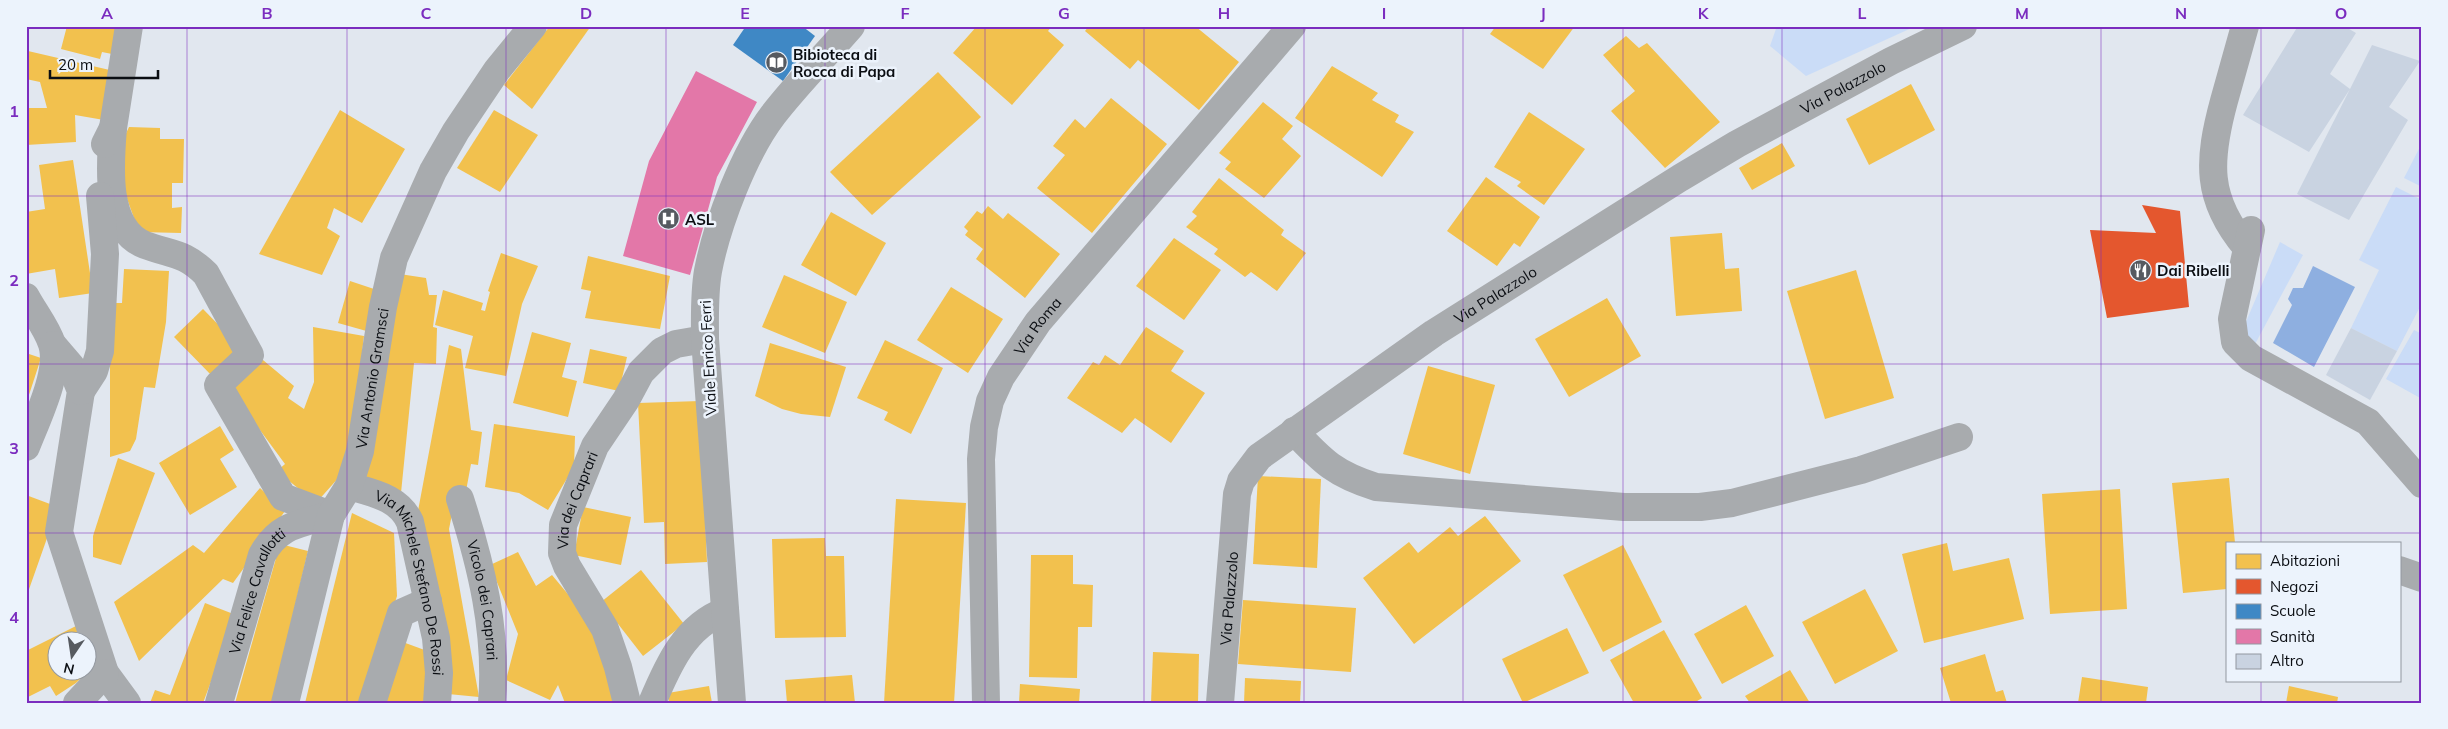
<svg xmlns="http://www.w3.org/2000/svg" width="2448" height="729" viewBox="0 0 2448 729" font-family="Mulish,sans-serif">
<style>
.green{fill:#cadcf7}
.water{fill:#8eafe0}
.homes{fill:#f2c14e}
.shops{fill:#e4572e}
.schools{fill:#3f88c5}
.health{fill:#e377a8}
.building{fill:#c9d3e1}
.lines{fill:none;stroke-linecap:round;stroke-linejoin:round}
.minor{stroke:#a8abae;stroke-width:28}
.grid{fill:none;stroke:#7b2cbf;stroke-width:1;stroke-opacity:0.55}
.labels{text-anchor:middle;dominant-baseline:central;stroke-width:5;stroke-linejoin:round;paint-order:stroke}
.poi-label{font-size:15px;font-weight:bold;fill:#0b0e13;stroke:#ecf3fc;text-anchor:start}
.street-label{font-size:15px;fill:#0b0e13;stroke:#ecf3fc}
.neatline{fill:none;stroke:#7b2cbf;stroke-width:2}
.grid-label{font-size:16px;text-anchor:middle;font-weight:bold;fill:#7b2cbf}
</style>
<rect width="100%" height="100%" fill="#e1e7ef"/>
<g class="green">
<path d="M1777,26H1916L1806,76L1770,46Z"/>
<path d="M2422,143V187L2404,178Z"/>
<path d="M2396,187L2422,200V303L2397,351L2351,328L2379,270L2359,260Z"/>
<path d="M2280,242L2303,255L2254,346L2239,338Z"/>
<path d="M2414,330L2422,334V399L2386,379Z"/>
</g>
<path class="water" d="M2313,266L2355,287L2314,367L2273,343L2292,305L2288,299L2293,288H2303Z"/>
<g class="homes">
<path d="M67,26H116L117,55L102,52L100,59L61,49Z"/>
<path d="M550,26H591L532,109L504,85Z"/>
<path d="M977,26H1052L1048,31L1064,45L1012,105L953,53Z"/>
<path d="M1089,26H1195L1239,62L1199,110L1138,60L1130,69L1085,31Z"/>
<path d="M1496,26H1575L1543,69L1490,34Z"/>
<path d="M1626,36L1639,48L1647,43L1720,122L1665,168L1611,111L1635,91L1603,55Z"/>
<path d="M26,47L28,51L114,71L104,120L75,115L76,142L26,145V108H47L40,82L26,79Z"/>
<path d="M1332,66L1378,93L1372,100L1399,115L1395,122L1414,132L1382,177L1295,118Z"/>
<path d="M938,72L981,117L872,215L830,172Z"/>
<path d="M1911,84L1935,130L1869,165L1846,119Z"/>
<path d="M1111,98L1167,144L1092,233L1037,188L1065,155L1053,146L1075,119L1085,128Z"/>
<path d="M1263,102L1293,126L1282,139L1301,156L1264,198L1225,169L1231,162L1219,153Z"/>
<path d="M340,110L405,149L362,223L334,208L327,228L340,236L322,275L259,254Z"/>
<path d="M494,110L538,135L500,192L457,168Z"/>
<path d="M1529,112L1585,149L1544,205L1517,186L1521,182L1494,167Z"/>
<path d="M129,127L160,128V139H184L183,183H172V208L182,207L181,233L139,232L121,182L122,142Z"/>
<path d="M1782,143L1795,166L1752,190L1739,168Z"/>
<path d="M73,160L93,293L59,298L55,269L26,274V212L45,209L39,165Z"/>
<path d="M1486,177L1540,217L1520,247L1514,243L1497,266L1447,231Z"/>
<path d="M1219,178L1284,230L1281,235L1306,253L1277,291L1251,272L1245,277L1214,254L1218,249L1186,227L1197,216L1192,212Z"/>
<path d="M988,206L1003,219L1008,213L1060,254L1025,298L976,259L983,249L965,235L968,231L964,227L977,211L982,214Z"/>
<path d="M831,212L886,243L856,296L801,265Z"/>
<path d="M1722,233L1725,269L1739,268L1742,311L1676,316L1670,237Z"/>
<path d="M1174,238L1221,270L1184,320L1136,286Z"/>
<path d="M501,253L538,266L522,304L506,376L465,368L473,336L435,325L443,290L483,303L481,310L485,311L490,292L488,291Z"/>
<path d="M588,256L670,276L660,329L585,318L591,291L581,289Z"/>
<path d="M124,269L169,271L166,322L155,388L144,387L136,439L130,451L110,457V303H122Z"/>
<path d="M1856,270L1894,398L1825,419L1787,291Z"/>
<path d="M393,273L426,278L429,295H437L433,327L437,328L436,364L414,363L401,493L361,480Z"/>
<path d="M784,275L847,302L825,353L762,327Z"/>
<path d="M350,281L380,291L370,332L338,323Z"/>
<path d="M951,287L1003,319L968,373L917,340Z"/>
<path d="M1607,298L1641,356L1569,397L1535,339Z"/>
<path d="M203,309L243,350L214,378L174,337Z"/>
<path d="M313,327L364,336L349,466L316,503L277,471L285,464L229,388L257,355L294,386L288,398L304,409L314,382Z"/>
<path d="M1146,327L1184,351L1171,371L1205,393L1171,443L1135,418L1122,433L1067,398L1093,362L1099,365L1105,355L1120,365Z"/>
<path d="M532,332L571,343L562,377L577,381L568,417L513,403Z"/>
<path d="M885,340L943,368L911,434L884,420L888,412L857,398Z"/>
<path d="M770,343L846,367L830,417L801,414L782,409L755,396Z"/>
<path d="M449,345L461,349L471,430L482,432L478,465L471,464L466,491L457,490L449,529L479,697L448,694L415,527Z"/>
<path d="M590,349L627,357L619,391L583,383Z"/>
<path d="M26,353L41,358L27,401H26Z"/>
<path d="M1428,366L1495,385L1470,474L1403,454Z"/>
<path d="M700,401L707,562L665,564L664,522L644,523L638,403Z"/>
<path d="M494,424L575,436L574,467L548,510L519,493L485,487Z"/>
<path d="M220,426L234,450L220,459L237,487L190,515L159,463Z"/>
<path d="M118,458L155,473L121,565L93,557V536Z"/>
<path d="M1258,476L1321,479L1317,568L1253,564Z"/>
<path d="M2229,478L2235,543H2227V589L2183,593L2172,483Z"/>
<path d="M260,488L285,511L233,583L223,579L139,661L114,602L193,545L204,553Z"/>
<path d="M2120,489L2127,609L2050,614L2042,494Z"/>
<path d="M26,495L58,507L27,595H26Z"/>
<path d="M896,499L966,503L954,703H884Z"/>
<path d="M583,507L631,517L621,565L574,555Z"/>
<path d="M352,513L394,533L397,596L363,703H305Z"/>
<path d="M1485,516L1521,561L1414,644L1363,578L1409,542L1418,553L1450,527L1458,536Z"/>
<path d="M825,538L826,556H844L846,637L775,638L772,539Z"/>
<path d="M1947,543L1953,571L2009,558L2024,619L1924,643L1902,554Z"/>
<path d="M280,544L308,551L272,703H235Z"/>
<path d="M1623,545L1662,622L1603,652L1563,575Z"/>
<path d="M518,552L536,586L552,575L597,629L616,703H565L558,685L550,700L506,680L518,634L490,565Z"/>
<path d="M1031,555H1073V584L1093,585L1092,627H1078L1077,678L1029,677Z"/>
<path d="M641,570L684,624L643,656L601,602Z"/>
<path d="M1865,589L1898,651L1835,684L1802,622Z"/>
<path d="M1243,600L1356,608L1351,672L1238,664Z"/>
<path d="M205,603L236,615L203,703H150L155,690L170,695Z"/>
<path d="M1746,605L1774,656L1722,684L1694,634Z"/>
<path d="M80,624L85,642H58V672H88V652L93,667L76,683L56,696L50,686L26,698V651Z"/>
<path d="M1567,628L1589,673L1523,703L1502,659Z"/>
<path d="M1664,630L1702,698L1694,703H1634L1610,660Z"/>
<path d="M400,641L430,652L427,703H383Z"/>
<path d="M1153,652L1199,654L1198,703H1151Z"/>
<path d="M1985,654L1996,692L2003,690L2007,703H1951L1940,668Z"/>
<path d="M1790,670L1810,703H1750L1745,696Z"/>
<path d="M852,675L855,703H787L785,680Z"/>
<path d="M2082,677L2148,687L2146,703H2078Z"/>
<path d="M1245,678L1301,681L1300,703H1244Z"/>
<path d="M1020,684L1080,689L1079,703H1019Z"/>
<path d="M709,686L712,703H669L668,693Z"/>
<path d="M2289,686L2338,697L2337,703H2286Z"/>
</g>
<path class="shops" d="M2142,205L2180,211L2189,307L2107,318L2090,230L2156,233Z"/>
<path class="schools" d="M746,26H802L815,36L783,81L733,45Z"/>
<path class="health" d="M696,71L757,102L717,177L690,275L623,256L649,161Z"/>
<g class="building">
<path d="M2298,26H2344L2356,33L2330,74L2350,89L2372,45L2420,61L2389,107L2408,120L2349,220L2297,194L2350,89L2309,152L2243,115Z"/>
<path d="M2351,328L2397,351L2370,400L2326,375Z"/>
</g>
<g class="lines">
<g class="minor">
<path d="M2245,26C2238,51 2231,76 2224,101C2208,160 2205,199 2247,248"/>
<path d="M113,128C110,164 104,229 145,245C172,255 184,252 206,274L250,355L218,385L283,497L331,515"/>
<path d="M105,144L113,128L129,26"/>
<path d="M2251,230L2232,319L2235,342L2251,358L2368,422L2422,484"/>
<path d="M26,297C34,312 47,328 52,344C61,371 36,421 26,447"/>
<path d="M53,345L71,366L81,391L59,532L105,673L127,703"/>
<path d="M81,391L94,371L100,351L105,254L100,196"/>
<path d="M1294,431C1323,462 1335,474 1376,487L1624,507H1700L1732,503L1861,470L1959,437"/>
<path id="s1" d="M349,486C372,493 399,497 410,522L436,638L439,673L437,703"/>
<path id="s2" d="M460,499C481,564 498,633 492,703"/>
<path d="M2399,570L2422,578"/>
<path d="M77,703L105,673"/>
<path id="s3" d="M219,703L262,555C279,524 300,524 331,515"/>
<path id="s4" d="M285,703L331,515L349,486L360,451L383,307L394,258L433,171L456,131L497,70L533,26"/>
<path d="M372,703L401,613L428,601"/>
<path id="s5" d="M627,703L618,667L605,629L567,566L562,553L563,525L595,446L626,400L641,372L662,351L676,344L705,339"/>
<path d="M652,703C668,665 685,626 725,611"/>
<path d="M732,703L705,339C705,317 704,294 708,271C717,224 744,153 773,115C797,84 825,56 851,26"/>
<path id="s6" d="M986,703L981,459L984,427L990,401L1001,377L1038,322L1292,26"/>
<path id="s7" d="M1220,703L1237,494L1241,481L1259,457L1434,333L1680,178L1737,144L1891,61L1963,26"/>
</g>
</g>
<path class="grid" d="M187,26V703M347,26V703M506,26V703M666,26V703M825,26V703M985,26V703M1144,26V703M1304,26V703M1463,26V703M1623,26V703M1782,26V703M1942,26V703M2101,26V703M2261,26V543M26,196H2422M26,364H2422M26,533H2422M2261,680V703"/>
<defs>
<symbol id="library-disc" viewBox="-11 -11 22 22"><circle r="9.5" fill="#565a60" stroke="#ecf3fc"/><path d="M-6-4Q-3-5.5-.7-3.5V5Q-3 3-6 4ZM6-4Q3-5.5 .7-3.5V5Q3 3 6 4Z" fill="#fff"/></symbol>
<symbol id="hospital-disc" viewBox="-11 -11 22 22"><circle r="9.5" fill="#565a60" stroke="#ecf3fc"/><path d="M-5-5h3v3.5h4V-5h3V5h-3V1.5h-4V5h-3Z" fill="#fff"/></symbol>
<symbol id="restaurant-disc" viewBox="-11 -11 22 22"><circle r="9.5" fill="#565a60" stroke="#ecf3fc"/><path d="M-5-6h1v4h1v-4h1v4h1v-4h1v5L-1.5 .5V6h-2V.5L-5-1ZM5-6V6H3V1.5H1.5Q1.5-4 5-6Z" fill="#fff"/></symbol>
</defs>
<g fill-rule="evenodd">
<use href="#library-disc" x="764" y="50" width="25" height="25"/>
<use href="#hospital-disc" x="656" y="206" width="25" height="25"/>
<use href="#restaurant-disc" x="2128" y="258" width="25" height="25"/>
</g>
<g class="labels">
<g class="poi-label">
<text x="793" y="54">Bibioteca di<tspan x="793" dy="17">Rocca di Papa</tspan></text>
<text x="685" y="219">ASL</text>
<text x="2157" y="270">Dai Ribelli</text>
</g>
<g class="street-label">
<text stroke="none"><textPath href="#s7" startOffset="945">Via Palazzolo</textPath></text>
<text stroke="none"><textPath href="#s7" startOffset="540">Via Palazzolo</textPath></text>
<text stroke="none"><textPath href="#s6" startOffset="392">Via Roma</textPath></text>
<text transform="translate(708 358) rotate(-93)">Viale Enrico Ferri</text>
<text stroke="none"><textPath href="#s4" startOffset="338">Via Antonio Gramsci</textPath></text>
<text stroke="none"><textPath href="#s5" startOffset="220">Via dei Caprari</textPath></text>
<text stroke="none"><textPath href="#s1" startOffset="129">Via Michele Stefano De Rossi</textPath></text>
<text stroke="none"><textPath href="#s3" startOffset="119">Via Felice Cavallotti</textPath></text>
<text stroke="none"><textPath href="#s7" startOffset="105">Via Palazzolo</textPath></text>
<text stroke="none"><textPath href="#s2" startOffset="104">Vicolo dei Caprari</textPath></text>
</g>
</g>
<rect width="2448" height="729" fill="none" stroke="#ecf3fc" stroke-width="55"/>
<rect x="2226" y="542" width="175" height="140" fill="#ecf3fc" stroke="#92979f"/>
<rect x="2236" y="554" width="25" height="15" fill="#f2c14e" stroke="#92979f"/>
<text x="2270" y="566" font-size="15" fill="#0b0e13">Abitazioni</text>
<rect x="2236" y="579" width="25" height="15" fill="#e4572e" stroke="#92979f"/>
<text x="2270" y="592" font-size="15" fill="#0b0e13">Negozi</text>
<rect x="2236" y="604" width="25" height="15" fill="#3f88c5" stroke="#92979f"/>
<text x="2270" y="616" font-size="15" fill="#0b0e13">Scuole</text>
<rect x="2236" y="629" width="25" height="15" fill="#e377a8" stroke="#92979f"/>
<text x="2270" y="642" font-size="15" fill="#0b0e13">Sanità</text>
<rect x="2236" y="654" width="25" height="15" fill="#c9d3e1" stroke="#92979f"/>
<text x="2270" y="666" font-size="15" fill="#0b0e13">Altro</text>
<g transform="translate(72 656) rotate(193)"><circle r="24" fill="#ecf3fc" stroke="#92979f"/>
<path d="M0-4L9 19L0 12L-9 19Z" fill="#565a60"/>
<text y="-8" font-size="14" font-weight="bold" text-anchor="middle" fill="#0b0e13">N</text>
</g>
<path d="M50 70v8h108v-8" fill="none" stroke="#0b0e13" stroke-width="2.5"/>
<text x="58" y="70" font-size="15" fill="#0b0e13" stroke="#ecf3fc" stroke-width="4" paint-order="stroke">20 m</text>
<rect x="28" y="28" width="2392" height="674" class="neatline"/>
<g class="grid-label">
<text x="107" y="19">A</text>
<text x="267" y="19">B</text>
<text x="426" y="19">C</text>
<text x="586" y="19">D</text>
<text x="745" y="19">E</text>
<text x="905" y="19">F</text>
<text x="1064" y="19">G</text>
<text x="1224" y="19">H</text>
<text x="1384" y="19">I</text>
<text x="1543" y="19">J</text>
<text x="1703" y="19">K</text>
<text x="1862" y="19">L</text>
<text x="2022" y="19">M</text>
<text x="2181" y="19">N</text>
<text x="2341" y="19">O</text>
<text x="14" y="117">1</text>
<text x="14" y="286">2</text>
<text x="14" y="454">3</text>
<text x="14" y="623">4</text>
</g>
</svg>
